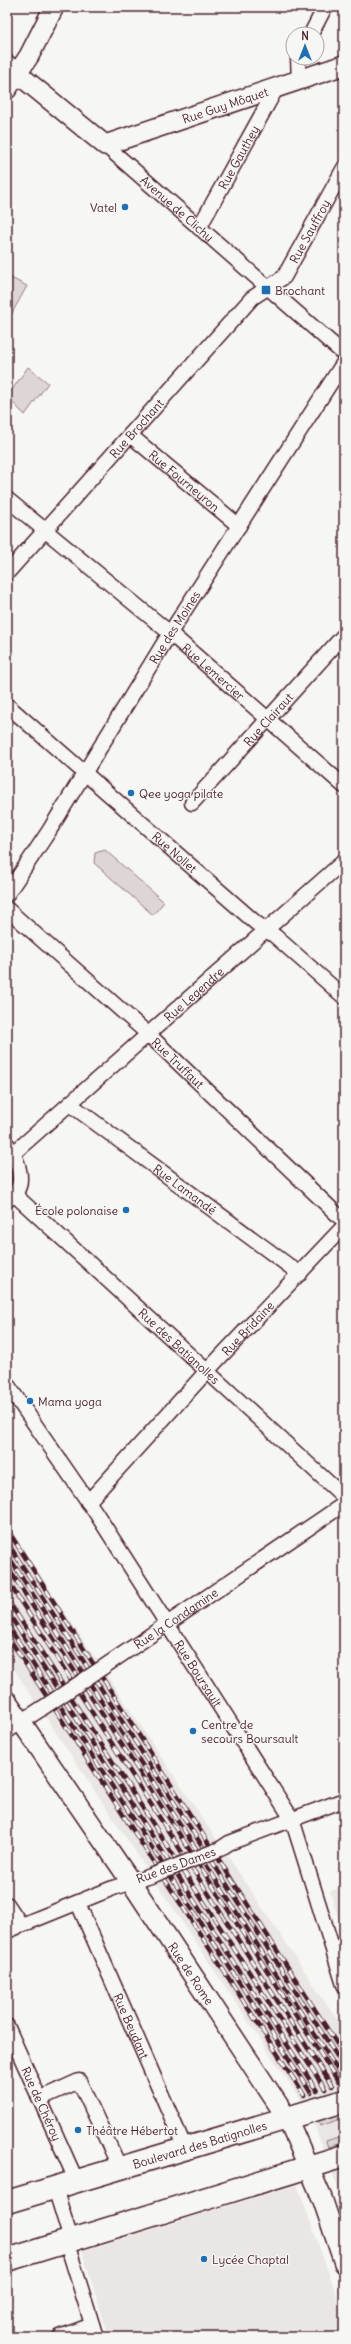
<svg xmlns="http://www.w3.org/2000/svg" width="351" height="2344" viewBox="0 0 351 2344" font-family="Delius,sans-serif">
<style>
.built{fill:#e9e6e3}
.green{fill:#ddd6d5;stroke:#947a80}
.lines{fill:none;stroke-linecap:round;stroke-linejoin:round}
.street-casing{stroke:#4a1f2b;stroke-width:17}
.secondary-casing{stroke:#4a1f2b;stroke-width:22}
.primary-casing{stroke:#4a1f2b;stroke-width:25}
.street{stroke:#f6f6f2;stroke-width:14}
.secondary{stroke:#f6f6f2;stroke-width:19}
.primary{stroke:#f6f6f2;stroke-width:22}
.rail-casing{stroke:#4a1f2b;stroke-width:4.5}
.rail{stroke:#f6f6f2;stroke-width:3;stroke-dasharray:9;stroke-linecap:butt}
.street-bridge-casing{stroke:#4a1f2b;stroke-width:17;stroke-linecap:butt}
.street-bridge{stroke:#f6f6f2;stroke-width:14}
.poi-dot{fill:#1f6fb2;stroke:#f6f6f2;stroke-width:1.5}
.labels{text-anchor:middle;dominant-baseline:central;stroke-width:3;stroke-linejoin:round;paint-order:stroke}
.street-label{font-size:12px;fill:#4a1f2b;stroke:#f6f6f2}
.poi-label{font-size:12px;fill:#4a1f2b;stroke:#f6f6f2;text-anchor:start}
</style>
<rect width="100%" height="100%" fill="#f6f6f2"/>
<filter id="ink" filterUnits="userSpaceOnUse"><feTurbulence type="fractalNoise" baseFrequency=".025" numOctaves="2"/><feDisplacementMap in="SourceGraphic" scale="8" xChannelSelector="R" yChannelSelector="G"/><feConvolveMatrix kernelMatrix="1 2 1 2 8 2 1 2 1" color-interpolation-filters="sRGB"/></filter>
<g filter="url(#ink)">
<g class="built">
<path d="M7,1526L344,2030V2203L310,2114L7,1659Z"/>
<path d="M344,1887V1936L330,1891Z"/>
<path d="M297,2185L338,2299L344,2318V2337H109L82,2251Z"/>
</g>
<g class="green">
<path d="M7,276L27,286L7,322Z"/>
<path d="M28,367L48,383L25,415L7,397Z"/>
<path d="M105,850L164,902L153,915L94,863L95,853Z"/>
<path d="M9,1163L16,1178L7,1194V1165Z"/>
<path d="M344,2112V2118L320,2126L318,2120Z"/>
<path d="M344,2135V2142L328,2147L326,2141Z"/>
</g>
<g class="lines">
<defs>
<g id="street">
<path d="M311,34L325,7"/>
<path d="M298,58L299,80"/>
<path id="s1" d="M105,145L344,354"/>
<path id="s2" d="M199,228L277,87"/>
<path id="s3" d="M130,435L239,526"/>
<path id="s4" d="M7,499L170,633L344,786"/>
<path id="s5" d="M7,573L252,298L284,277L344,168"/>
<path id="s6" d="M7,705L256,923L275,936L344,997"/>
<path id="s7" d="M192,803L344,635"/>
<path id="s8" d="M7,894L49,831L170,633L344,362"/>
<path id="s9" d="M7,909L148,1034L344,1221"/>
<path id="s10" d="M70,1104L300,1274"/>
<path d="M7,1144C19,1160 29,1188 7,1200"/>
<path id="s11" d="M7,1159L344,861"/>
<path id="s12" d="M15,1195L344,1497"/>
<path id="s13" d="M7,1384L96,1513L292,1819L344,1985"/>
<path id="s14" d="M88,1502L207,1371L344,1226"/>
<path id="s15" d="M102,1668L344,1504"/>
<path d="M7,1731L41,1709"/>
<path d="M220,1849L229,1843L344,1800"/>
<path id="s16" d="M78,1903L185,2148"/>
<path d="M7,1904L21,1925"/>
<path d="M7,1931L113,1888L151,1876"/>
<path id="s17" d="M7,2026L77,2182"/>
<path d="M39,2099L79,2081L120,2168"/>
<path d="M55,2188L68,2230L69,2250L96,2337"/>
<path d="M60,2337L92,2325"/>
</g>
<g id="secondary">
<path id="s18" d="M7,65L105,145L344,65"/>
<path d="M7,89L29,56L54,7"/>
<path id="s19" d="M7,1701L131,1882L287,2118L322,2198L344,2263"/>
</g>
<g id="primary">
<path id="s20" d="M7,2202L344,2101"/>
<path d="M7,2260L344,2156"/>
</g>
</defs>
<use href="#street" class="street-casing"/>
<use href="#secondary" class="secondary-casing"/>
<use href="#primary" class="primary-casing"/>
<use href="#street" class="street"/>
<use href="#secondary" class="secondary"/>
<use href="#primary" class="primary"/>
<defs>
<g id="rail">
<path d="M7,1529L344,2055"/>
<path d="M7,1542L344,2067"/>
<path d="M7,1554L344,2080"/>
<path d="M7,1566L338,2081"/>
<path d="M7,1580L332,2086"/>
<path d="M7,1599L325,2089"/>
<path d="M7,1611L317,2091"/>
<path d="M7,1624L311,2093"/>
<path d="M7,1635L304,2095"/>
</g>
</defs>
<use href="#rail" class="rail-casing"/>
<use href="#rail" class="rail"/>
<defs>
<g id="street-bridge">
<path d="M41,1709L102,1668"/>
<path d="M151,1876L220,1849"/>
</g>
</defs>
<use href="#street-bridge" class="street-bridge-casing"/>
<use href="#street-bridge" class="street-bridge"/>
</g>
</g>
<g class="poi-dot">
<circle cx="125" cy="207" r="4"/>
<rect x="261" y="285" width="10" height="10" rx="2"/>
<circle cx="131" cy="793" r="4"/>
<circle cx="126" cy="1210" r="4"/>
<circle cx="30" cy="1401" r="4"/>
<circle cx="193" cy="1731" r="4"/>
<circle cx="78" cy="2130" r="4"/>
<circle cx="204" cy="2259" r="4"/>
</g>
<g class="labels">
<g class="street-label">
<text stroke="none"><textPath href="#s18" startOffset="253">Rue Guy Môquet</textPath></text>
<text stroke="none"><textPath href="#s2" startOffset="81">Rue Gauthey</textPath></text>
<text stroke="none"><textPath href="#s1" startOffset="96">Avenue de Clichy</textPath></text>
<text stroke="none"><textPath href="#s5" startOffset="459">Rue Sauffroy</textPath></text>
<text stroke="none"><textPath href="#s5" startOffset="194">Rue Brochant</textPath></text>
<text stroke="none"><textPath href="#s3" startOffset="71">Rue Fourneyron</textPath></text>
<text stroke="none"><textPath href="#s8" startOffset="315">Rue des Moines</textPath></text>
<text stroke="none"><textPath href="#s4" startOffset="269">Rue Lemercier</textPath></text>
<text stroke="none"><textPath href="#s7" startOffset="113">Rue Clairaut</textPath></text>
<text stroke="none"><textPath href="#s6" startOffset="223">Rue Nollet</textPath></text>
<text stroke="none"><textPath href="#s11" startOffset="249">Rue Legendre</textPath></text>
<text stroke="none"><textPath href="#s9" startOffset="230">Rue Truffaut</textPath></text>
<text stroke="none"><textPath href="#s10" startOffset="143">Rue Lamandé</textPath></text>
<text stroke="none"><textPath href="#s14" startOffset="236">Rue Bridaine</textPath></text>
<text stroke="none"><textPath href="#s12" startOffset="223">Rue des Batignolles</textPath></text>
<text stroke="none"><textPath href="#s15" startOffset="89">Rue la Condamine</textPath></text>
<text stroke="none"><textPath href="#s13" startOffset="347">Rue Boursault</textPath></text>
<text transform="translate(176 1865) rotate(-20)">Rue des Dames</text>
<text stroke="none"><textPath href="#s19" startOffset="329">Rue de Rome</textPath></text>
<text stroke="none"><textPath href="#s16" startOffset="134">Rue Beudant</textPath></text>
<text stroke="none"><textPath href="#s17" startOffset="85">Rue de Chéroy</textPath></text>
<text stroke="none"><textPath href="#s20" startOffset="201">Boulevard des Batignolles</textPath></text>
</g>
<g class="poi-label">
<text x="117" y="207" text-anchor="end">Vatel</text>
<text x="275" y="290">Brochant</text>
<text x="139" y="793">Qee yoga pilate</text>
<text x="118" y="1210" text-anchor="end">École polonaise</text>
<text x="38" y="1401">Mama yoga</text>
<text x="201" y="1724">Centre de<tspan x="201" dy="14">secours Boursault</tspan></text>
<text x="86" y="2130">Théâtre Hébertot</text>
<text x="212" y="2259">Lycée Chaptal</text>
</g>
</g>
<rect width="351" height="2344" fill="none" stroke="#f6f6f2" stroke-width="24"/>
<rect x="12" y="12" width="327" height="2320" fill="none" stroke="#4a1f2b" stroke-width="1.5" filter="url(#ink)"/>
<g transform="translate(305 46)"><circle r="19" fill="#f6f6f2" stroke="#b1a0a2"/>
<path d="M0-3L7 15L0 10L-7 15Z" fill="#1f6fb2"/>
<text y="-6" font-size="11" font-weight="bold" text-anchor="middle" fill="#4a1f2b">N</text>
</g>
</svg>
